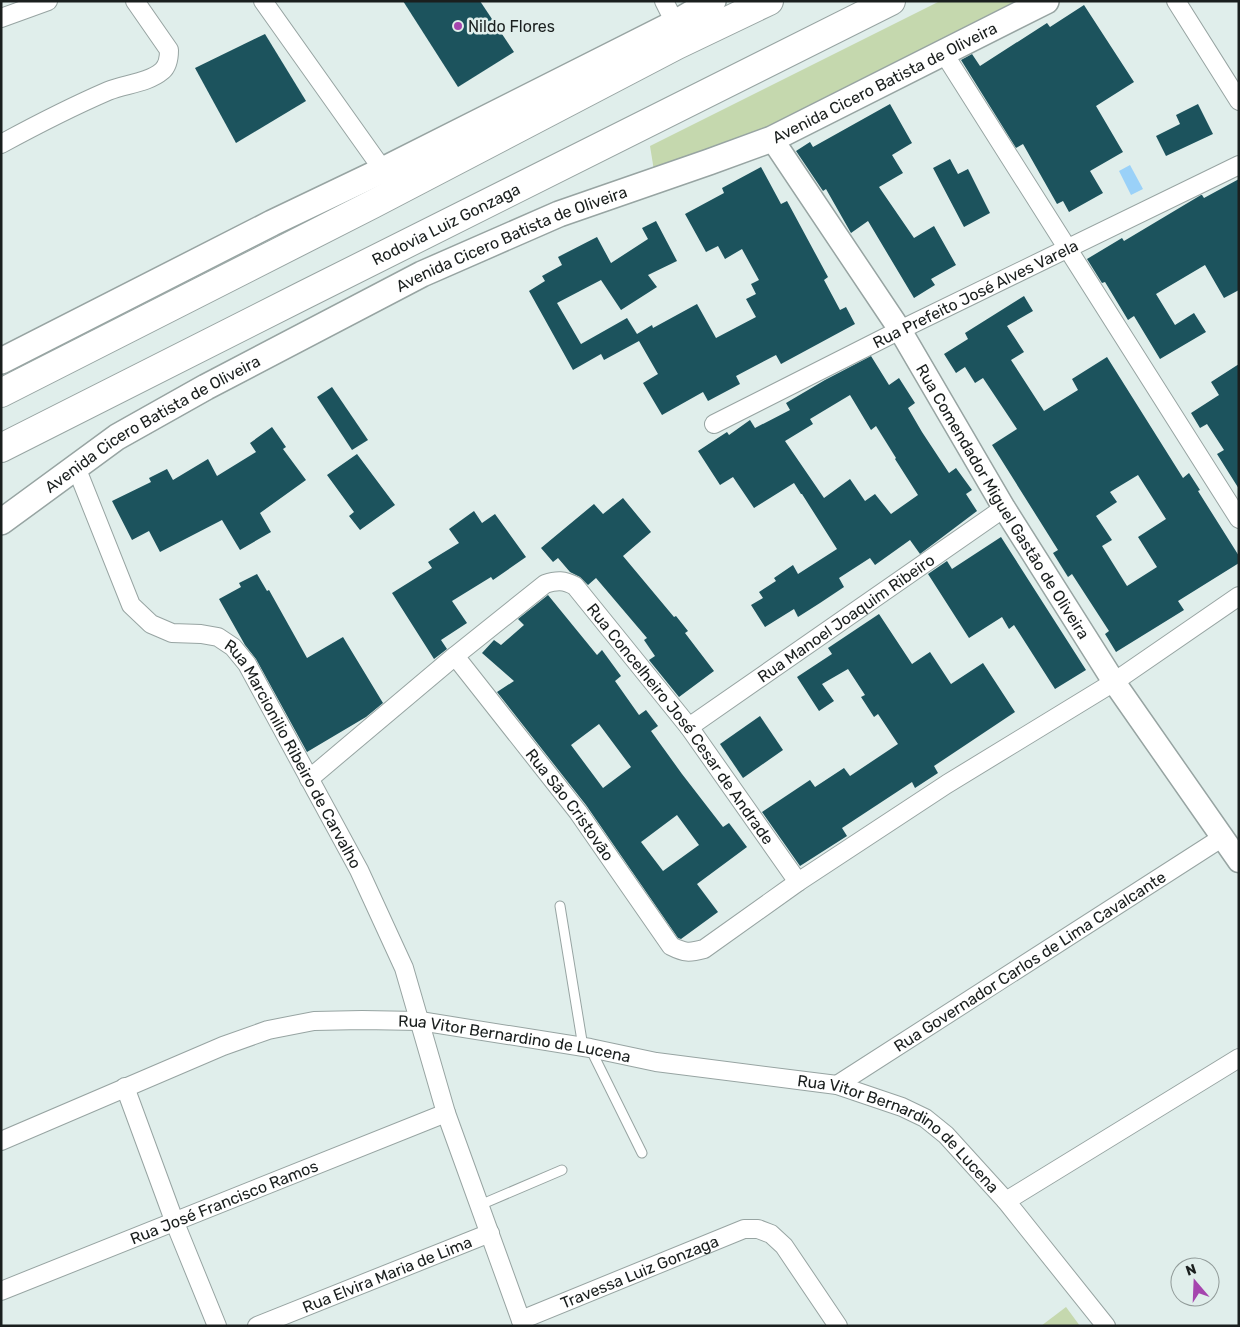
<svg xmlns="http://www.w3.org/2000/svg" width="1240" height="1327" viewBox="0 0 1240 1327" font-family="Rubik,sans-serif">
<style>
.green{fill:#c5d8ae}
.water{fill:#9ad1f8}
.building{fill:#1c535d;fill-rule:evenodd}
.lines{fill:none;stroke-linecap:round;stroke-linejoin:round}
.service-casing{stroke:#97a4a2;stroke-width:11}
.minor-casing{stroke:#97a4a2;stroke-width:20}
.tertiary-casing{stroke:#97a4a2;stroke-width:25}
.secondary-casing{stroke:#97a4a2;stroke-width:28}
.trunk-casing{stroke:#97a4a2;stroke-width:30}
.service{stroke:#fff;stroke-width:9}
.minor{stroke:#fff;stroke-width:18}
.tertiary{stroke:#fff;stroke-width:22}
.secondary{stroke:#fff;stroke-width:25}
.trunk{stroke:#fff;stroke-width:28}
.poi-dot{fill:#a545ae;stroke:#e0eeeb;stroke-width:2}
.labels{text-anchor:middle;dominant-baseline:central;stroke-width:5;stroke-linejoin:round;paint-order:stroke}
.poi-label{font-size:16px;fill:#1a1f1e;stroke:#e0eeeb;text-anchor:start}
.street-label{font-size:16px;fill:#1a1f1e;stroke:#e0eeeb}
</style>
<rect width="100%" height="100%" fill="#e0eeeb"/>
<g class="green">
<path d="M940,1H1021L656,183L650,146Z"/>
<path d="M1066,1307L1080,1326H1041Z"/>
</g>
<path class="water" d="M1130,165L1143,189L1131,195L1119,171Z"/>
<g class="building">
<path d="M403,1H480L514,52L458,87Z"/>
<path d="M1084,5L1134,82L1096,106L1123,152L1090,171L1103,193L1069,212L1063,201L1057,204L1023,144L1016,148L961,60L972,54L980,66L1047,23L1050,27Z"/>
<path d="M265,34L306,101L236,143L195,68Z"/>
<path d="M890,104L912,143L892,155L903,173L879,187L914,238L934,226L956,265L931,279L935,285L914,298L868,221L851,233L826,189L823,191L796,151L810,142L813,147Z"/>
<path d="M1198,104L1213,134L1166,156L1156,136L1180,124L1176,115Z"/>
<path d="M950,159L958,174L968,169L990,213L964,227L933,168Z"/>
<path d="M761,167L781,204L787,201L828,277L824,280L840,310L846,307L855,324L781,364L776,355L736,376L740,384L708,401L703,392L662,415L643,383L658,374L639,341L604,360L601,354L573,370L529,291L545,281L542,276L562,265L558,257L597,237L611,263L648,239L642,228L656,221L677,261L648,275L657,287L621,310L601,280L557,303L581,344L627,318L637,334L652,325L653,328L697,304L716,338L756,317L746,299L756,294L751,284L759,280L742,249L725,259L718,246L706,252L685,214L724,193L722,188Z"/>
<path d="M1239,179V290L1224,298L1205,265L1156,294L1175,325L1194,313L1206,332L1160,359L1134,316L1128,320L1105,282L1102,283L1087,259L1122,238L1124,241L1201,195H1202L1204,198Z"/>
<path d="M1024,296L1033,311L1007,326L1024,352L1011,360L1044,411L1078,390L1072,379L1107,357L1183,478L1189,473L1200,490L1198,491L1239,556V563L1178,601L1184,610L1116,652L1105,634L1109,631L1072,574L1068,577L1053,553L1058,550L992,445L1017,429L983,378L975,383L965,367L956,373L944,354L968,339L965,333ZM1138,475L1166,519L1138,537L1157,567L1127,586L1102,546L1112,540L1096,516L1117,502L1110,492Z"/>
<path d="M871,356L889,385L899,378L915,403L908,408L922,432L949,473L956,468L972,490L966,494L977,511L920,554L910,540L875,565L870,558L839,578L844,587L820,603L798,617L794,609L765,627L751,605L763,598L759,592L776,581L774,578L793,565L798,574L837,549L802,494H801L794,483L754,508L733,477L720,485L698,451L727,432L729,435L750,420L755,428L790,410L786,403L825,380ZM850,395L871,430L876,426L896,458L895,459L918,495L891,514L875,494L865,501L850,479L824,498L785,441L813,424L810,419Z"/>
<path d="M1239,364V489L1217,454L1224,450L1207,424L1200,428L1191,413L1219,395L1211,382Z"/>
<path d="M332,387L368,440L352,450L317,397Z"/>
<path d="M272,427L286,447L283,449L306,480L260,513L271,532L240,550L222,520L160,552L149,531L132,540L112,501L151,482L149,478L167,469L173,480L208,459L217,476L256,452L250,443Z"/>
<path d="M357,454L395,505L360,530L349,516L354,512L327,475Z"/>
<path d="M623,498L651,532L623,556L674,617L676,616L688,631L685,633L714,671L679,697L649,660L655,656L644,640L647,638L596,578L588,585L580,577L570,572L558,558L553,562L541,548L594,504L603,514Z"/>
<path d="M474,511L482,523L495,514L526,557L493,580L491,577L452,601L467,623L441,640L447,649L434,659L392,593L432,568L428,562L459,543L449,529Z"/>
<path d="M1001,537L1086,670L1055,689L1014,625L1009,629L1002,617L969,638L928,574L947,561L952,569Z"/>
<path d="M257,574L267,591L269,590L307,658L343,637L383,703L366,717L307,752L256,659L245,645L219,599L241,587L239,583Z"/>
<path d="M548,595L597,655L602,650L621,676L615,681L639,715L646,710L658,726L651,731L682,774L723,827L729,823L747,847L697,884L718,912L681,939L678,938L586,805L497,692L514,681L482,653L494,640L501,645L524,625L518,619ZM599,724L631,767L603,788L571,745ZM677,815L699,845L663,871L641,842Z"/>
<path d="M879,614L912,664L930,652L951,684L983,663L1015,712L934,766L938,773L915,788L912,782L842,828L847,836L800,866L762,812L810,780L815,787L844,768L850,776L898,744L878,714L874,717L861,697L865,695L848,669L822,684L834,701L819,711L797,677L832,654L828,648Z"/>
<path d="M760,716L783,750L743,778L720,744Z"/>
</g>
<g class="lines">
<defs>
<g id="service">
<path d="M560,906L583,1047"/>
<path d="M590,1048L642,1153"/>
<path d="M480,1205L562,1170"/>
</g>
<g id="minor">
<path d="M263,1L383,170"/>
<path d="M664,1L675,23"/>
<path d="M1176,1L1239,101"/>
<path d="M1,18L48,1"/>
<path d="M943,52L1239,519"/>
<path d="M1,144C36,125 71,107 108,91C125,84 148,83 162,71C168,66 169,58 169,50L135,1"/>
<path id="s1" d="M714,424L900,330L1239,165"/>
<path id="s2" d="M76,467L131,605L151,624L172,633L201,634L218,637L233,647L247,664L359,870L404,968L446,1113L523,1326"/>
<path id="s3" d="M455,656L578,812L671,946C685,953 689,953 704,949L798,882L947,784L1114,682L1239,596"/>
<path id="s4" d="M689,727L1004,508"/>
<path id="s5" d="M309,779L455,656L545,584C557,580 564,580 575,586L689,727L798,882"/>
<path id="s6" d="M837,1085L1223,837"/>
<path d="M125,1087L175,1223L217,1326"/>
<path id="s7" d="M1,1141L223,1046L268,1030L314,1021L362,1020L420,1021L590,1048L656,1062L837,1085L902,1107L925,1118L946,1135L1006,1201L1106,1326"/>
<path d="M1006,1201L1239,1058"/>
<path id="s8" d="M1,1291L446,1113"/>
<path id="s9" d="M521,1320L744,1229H758L771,1234L784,1246L838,1326"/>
<path id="s10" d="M257,1326L490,1233"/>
</g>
<g id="tertiary">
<path id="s11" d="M772,139L900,330L1004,508L1114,682L1239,861"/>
</g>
<g id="secondary">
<path d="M1,361L272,223L383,170L675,23L713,1"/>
<path id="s12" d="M1,522L117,437L206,387L422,274L559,214L709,162L772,139L1046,1"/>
</g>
<g id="trunk">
<path d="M1,393L373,204L677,45L769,1"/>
<path id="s13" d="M1,448L304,295L891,1"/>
</g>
</defs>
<use href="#service" class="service-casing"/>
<use href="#minor" class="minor-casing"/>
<use href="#tertiary" class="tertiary-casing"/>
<use href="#secondary" class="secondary-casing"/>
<use href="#trunk" class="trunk-casing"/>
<use href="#service" class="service"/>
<use href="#minor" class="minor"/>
<use href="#tertiary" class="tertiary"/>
<use href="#secondary" class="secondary"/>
<use href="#trunk" class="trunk"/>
</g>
<circle class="poi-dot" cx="458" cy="26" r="5"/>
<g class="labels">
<g class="poi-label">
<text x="468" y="26">Nildo Flores</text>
</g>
<g class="street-label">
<text stroke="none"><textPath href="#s12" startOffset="991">Avenida Cicero Batista de Oliveira</textPath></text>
<text stroke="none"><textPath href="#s13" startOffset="498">Rodovia Luiz Gonzaga</textPath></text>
<text stroke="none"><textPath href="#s12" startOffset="586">Avenida Cicero Batista de Oliveira</textPath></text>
<text stroke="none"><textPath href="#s1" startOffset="292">Rua Prefeito José Alves Varela</textPath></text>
<text stroke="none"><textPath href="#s12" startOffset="181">Avenida Cicero Batista de Oliveira</textPath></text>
<text stroke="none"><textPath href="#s11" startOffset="430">Rua Comendador Miguel Gastão de Oliveira</textPath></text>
<text stroke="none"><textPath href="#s4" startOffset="191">Rua Manoel Joaquim Ribeiro</textPath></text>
<text stroke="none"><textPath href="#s5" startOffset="511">Rua Concelheiro José Cesar de Andrade</textPath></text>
<text stroke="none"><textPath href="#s2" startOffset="386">Rua Marcionilio Ribeiro de Carvalho</textPath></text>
<text stroke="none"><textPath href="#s3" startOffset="188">Rua São Cristovão</textPath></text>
<text stroke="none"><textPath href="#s6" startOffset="229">Rua Governador Carlos de Lima Cavalcante</textPath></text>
<text stroke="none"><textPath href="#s7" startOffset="538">Rua Vitor Bernardino de Lucena</textPath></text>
<text stroke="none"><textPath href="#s7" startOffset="942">Rua Vitor Bernardino de Lucena</textPath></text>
<text stroke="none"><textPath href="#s8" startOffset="240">Rua José Francisco Ramos</textPath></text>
<text stroke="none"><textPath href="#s9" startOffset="128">Travessa Luiz Gonzaga</textPath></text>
<text stroke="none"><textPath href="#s10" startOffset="140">Rua Elvira Maria de Lima</textPath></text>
</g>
</g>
<rect width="1240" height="1327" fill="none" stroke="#1a1f1e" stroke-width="5"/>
<g transform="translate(1195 1282) rotate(341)"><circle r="24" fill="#e0eeeb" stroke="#919b99"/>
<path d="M0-4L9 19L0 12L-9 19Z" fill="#a545ae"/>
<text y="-8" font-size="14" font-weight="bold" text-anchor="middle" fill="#1a1f1e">N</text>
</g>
</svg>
